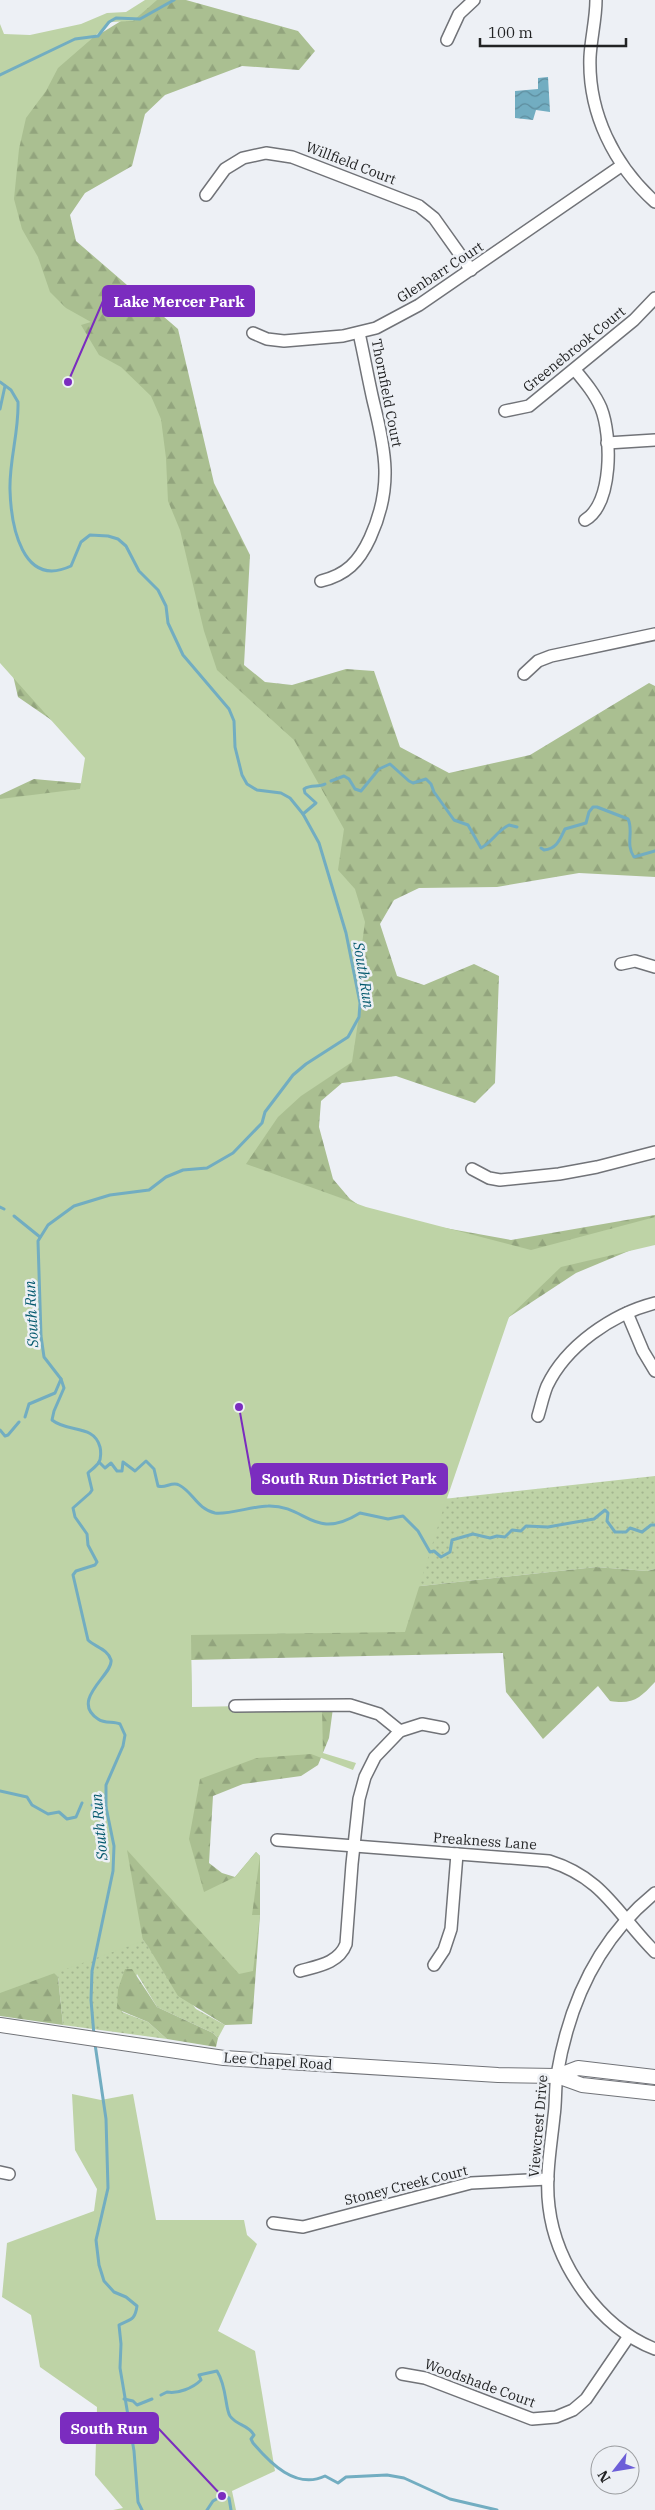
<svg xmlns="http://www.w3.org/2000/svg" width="655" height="2510" viewBox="0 0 655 2510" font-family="'IBM Plex Serif',serif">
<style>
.grass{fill:url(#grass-dots)}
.forest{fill:url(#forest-firs)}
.green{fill:#bed3a6}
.water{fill:url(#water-waves)}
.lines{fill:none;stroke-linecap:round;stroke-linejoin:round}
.stream{stroke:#72adc1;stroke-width:3}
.minor-casing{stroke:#717378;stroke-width:14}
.major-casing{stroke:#717378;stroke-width:16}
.minor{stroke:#fff;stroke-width:11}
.major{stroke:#fff;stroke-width:14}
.labels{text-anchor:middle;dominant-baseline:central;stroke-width:5;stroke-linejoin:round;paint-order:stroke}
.street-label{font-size:14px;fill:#222324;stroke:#edf0f5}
.water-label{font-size:15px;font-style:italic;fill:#04596e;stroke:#edf0f5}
.leader{fill:none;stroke:#7b2cbf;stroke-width:2}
.callout-dot{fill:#7b2cbf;stroke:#edf0f5;stroke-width:2}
.callout{fill:#7b2cbf;stroke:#7b2cbf;stroke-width:2}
.callout-label{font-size:15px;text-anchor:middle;font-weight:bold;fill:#fff}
</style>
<defs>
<pattern id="grass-dots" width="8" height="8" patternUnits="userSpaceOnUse" patternTransform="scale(1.25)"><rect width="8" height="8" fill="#bed3a6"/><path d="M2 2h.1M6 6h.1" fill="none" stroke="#a3b58f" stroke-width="1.8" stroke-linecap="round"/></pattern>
<pattern id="forest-firs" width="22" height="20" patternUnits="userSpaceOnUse" patternTransform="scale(1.25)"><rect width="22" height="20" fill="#aabf91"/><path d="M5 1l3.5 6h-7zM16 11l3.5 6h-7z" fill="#92a47d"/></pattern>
<pattern id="water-waves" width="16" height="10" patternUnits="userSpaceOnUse" patternTransform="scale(1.25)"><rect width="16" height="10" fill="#72adc1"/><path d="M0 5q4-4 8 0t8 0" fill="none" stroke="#5d8c9d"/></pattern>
</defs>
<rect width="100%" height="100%" fill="#edf0f5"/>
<g class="grass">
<path d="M655,1476V1569L647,1571L596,1567L200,1610L0,1547Z"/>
<path d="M138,1933L196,2009L225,2025L218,2038L213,2033L157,2007L137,1974L122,2012L148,2022L167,2039L63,2025L58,1977L0,1955Z"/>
</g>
<g class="forest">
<path d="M155,0H186L298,31L315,51L299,70L242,66L165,95L145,114L132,166L85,193L70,215L76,241L178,329L214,483L250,555L244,665L265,682L292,685L346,669L374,671L400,747L449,773L530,755L649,683L655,686V877L579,873L497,887L419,888L394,900L380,924L397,976L424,985L474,964L499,976L495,1083L475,1103L396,1076L342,1083L321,1101L319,1127L333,1179L350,1199L373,1215L511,1240L655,1215V1240L576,1273L509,1317L453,1410L0,1546V795L34,779L89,784L95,750L18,697L12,671L14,46L95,37Z"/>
<path d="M596,1567L647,1571L655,1569V1682C640,1698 633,1705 610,1701L598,1686L543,1739L506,1692L503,1653L191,1660L192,1707L333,1708L329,1738L318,1765L301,1776L243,1784L213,1796L209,1863L222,1873L235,1877L256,1852L260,1856V1915L252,2024L225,2025L178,1996L149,1948L138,1933L0,1637L200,1610Z"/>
<path d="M125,1969H132L157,2007L213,2033L218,2038L216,2047L167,2039L148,2022L117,2009L118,1989Z"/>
<path d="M52,1971L58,1977L63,2025L0,2016V1980Z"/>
</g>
<g class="green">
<path d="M145,0H157L133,21L111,22L58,68L46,91L26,118L19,149L14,199L22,229L38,257L50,292L66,308L91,322L81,325L99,355L121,367L151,396L161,419L166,458L168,501L180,530L204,631L217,670L294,740L344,829L338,870L355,889L365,922L362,944L366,969L352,1062L301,1096L278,1117L246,1164L366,1207L531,1250L655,1217V1245L561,1267L509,1317L443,1510L405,1632L191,1635L192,1707L345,1704L359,1709L322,1708L323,1753L356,1763L353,1770L311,1754L257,1758L200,1779L189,1839L204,1892L235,1877L256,1852L260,1856L252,1915H260L253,1971L239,1974L127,1850L143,1941L0,1993V799L80,789L85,758L0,663V24L4,34L30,35L81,24L107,13L126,12Z"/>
<path d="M72,2094L101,2100L133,2094L156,2220H244L247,2235L257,2244L218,2331L255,2351L275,2471L232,2491L236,2510H113L123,2508L95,2475L97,2407L40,2367L31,2315L2,2297L7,2243L94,2211L97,2189L75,2150Z"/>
</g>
<path class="water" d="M548,77L550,112L536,110L533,120L515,118V91L538,89V78Z"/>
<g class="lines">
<g class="stream">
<path d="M0,75L75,39L98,36L109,22L116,18L140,19L174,0"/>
<path d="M0,382L11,390L18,402C19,432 9,461 10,490C11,525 22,589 71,566L81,542L90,535L108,536L118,539L126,546L139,571L158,590L166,606L168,623L183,655L229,709L234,721L235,747L242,775L247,784L257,790L281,793L290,798L303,814L319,843L346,933L360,1003L359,1017L348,1037L306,1064L293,1075L265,1112L262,1123L233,1153L207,1168L183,1170L166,1177L149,1190L110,1195L74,1206L48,1225L38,1241L41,1336L44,1357L61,1379L64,1388L54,1411L52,1420C68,1433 94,1424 100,1447C101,1451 101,1459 99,1462C97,1466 91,1470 88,1473L92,1490L90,1493L73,1508L75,1517L87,1534L88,1545L97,1562L95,1565L76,1571L73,1575L88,1640C95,1647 108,1649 111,1660C114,1674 69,1700 98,1719C105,1724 113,1721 120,1724L125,1735L123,1746L106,1785V1807L114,1846L113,1871L92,1971L91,2000L94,2035"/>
<path d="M0,409L5,386"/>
<path d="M331,781L344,776L349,779L355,789L361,791L379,769L390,764L409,781L413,783L426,779L431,784L434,792L454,820L468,825L481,848C492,842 498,830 509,825L517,827"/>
<path d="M303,814L316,803L305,793L304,789C312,784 318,788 325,784"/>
<path d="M541,848L544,850C557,849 560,839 565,829L586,823L589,812L593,807H597L628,819C634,831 625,844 634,857L655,851"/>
<path d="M0,1207L4,1209"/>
<path d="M14,1216L40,1237"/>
<path d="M25,1417L29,1404L55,1393L61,1379"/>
<path d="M0,1430L5,1436L8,1435L19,1422"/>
<path d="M99,1462L105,1468L111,1463L117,1471H122L123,1462L135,1471L146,1461L154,1469L158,1486C165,1489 172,1481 179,1485C193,1492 197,1509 215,1513C228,1515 253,1506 268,1506C307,1505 313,1542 360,1513L388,1519L403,1516L418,1531L430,1552L434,1551L441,1557L450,1552L452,1540L473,1534L490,1538L497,1536L505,1537L512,1530L521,1531L526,1526L548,1527L576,1522L594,1519L605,1510L608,1513L607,1521L615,1532H626L630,1528L642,1532L651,1525H655"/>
<path d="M0,1791L27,1797L32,1805L48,1814L59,1812L67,1819L76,1817L82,1803"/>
<path d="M92,1805L99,1810L106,1807"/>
<path d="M95,2044L106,2119L108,2188L96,2240L99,2265L104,2281L114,2292L126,2297L137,2306C135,2321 130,2319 119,2325L121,2344L120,2368L134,2451L138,2502L142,2510"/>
<path d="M161,2395L167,2392C178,2394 193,2388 201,2380L199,2375L217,2371C227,2387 225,2408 230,2416C237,2426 248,2424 254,2435L251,2439L253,2443C270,2463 296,2490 325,2476L338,2483L346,2477L387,2475L404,2478L450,2499L497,2510"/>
<path d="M124,2399L133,2401L137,2405L152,2399"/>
<path d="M207,2510L213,2501L222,2496L229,2498L231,2510"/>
</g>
<defs>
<g id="minor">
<path d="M596,0C596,19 591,38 590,57C588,113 614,165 655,202"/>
<path d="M447,40L459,14L474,0"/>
<path d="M206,195L225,169L243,158L266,153L292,157L419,206L434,218L471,270"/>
<path d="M253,333L267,339L284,341L343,336L376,328L419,305L621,166"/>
<path d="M575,370C585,382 595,394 601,408C612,436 613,504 585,520"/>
<path d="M505,411L529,406L634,320L655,298"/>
<path d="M607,443L655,440"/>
<path d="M321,581C346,575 359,562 370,538C393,488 386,452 373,400C368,378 364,355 359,333"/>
<path d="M524,674L538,661L551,656L655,634"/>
<path d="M621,964L635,961L655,967"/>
<path d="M472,1169L489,1178L500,1180L559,1174L597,1167L655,1152"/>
<path d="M627,1313L643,1351L655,1371"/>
<path d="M538,1416C541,1406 543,1396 547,1386C566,1346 612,1314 655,1303"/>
<path d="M235,1706L350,1705L379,1714L400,1731"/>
<path d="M277,1840L549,1861C604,1878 617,1914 655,1952"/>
<path d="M655,1893C598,1939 569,2003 557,2075C555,2088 556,2103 554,2116C551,2146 545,2177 549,2207C556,2265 599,2327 655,2349"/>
<path d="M434,1965L444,1950L451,1929L457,1854"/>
<path d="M300,1971C318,1966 339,1963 346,1944L352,1864L359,1799L365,1777L375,1757L400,1731L422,1724L443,1728"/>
<path d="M0,2172L9,2174"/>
<path d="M273,2223L303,2227L471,2183L548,2179"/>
<path d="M402,2374L425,2378L532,2419L556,2417L573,2410L586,2399L629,2336"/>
</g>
<g id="major">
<path d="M0,2025L224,2058L498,2075L557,2076L582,2085L655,2093"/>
<path d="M557,2076L578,2068L655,2077"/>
</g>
</defs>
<use href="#minor" class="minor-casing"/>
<use href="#major" class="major-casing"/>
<use href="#minor" class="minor"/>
<use href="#major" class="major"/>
</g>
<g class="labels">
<g class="street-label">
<text transform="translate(351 163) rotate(21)">Willfield Court</text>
<text transform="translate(440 272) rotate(-33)">Glenbarr Court</text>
<text transform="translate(574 349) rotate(-39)">Greenebrook Court</text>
<text transform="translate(387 393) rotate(79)">Thornfield Court</text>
<text transform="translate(485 1841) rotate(4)">Preakness Lane</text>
<text transform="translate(278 2061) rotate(4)">Lee Chapel Road</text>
<text transform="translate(538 2126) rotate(-85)">Viewcrest Drive</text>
<text transform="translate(406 2185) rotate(-14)">Stoney Creek Court</text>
<text transform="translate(480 2383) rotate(20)">Woodshade Court</text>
</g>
<g class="water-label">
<text transform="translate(364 975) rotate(81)">South Run</text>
<text transform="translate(31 1314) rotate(-93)">South Run</text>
<text transform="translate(99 1827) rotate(-95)">South Run</text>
</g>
</g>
<path class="leader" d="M68 382L103 301M239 1407L252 1479M222 2496L158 2428"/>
<g class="callout-dot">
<circle cx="68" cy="382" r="5"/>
<circle cx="239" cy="1407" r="5"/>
<circle cx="222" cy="2496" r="5"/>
</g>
<g class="callout">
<rect x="103" y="286" width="151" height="30" rx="5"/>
<rect x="252" y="1464" width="195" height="30" rx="5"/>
<rect x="61" y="2413" width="97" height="30" rx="5"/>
</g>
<g class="callout-label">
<text x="179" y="307">Lake Mercer Park</text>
<text x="349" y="1484">South Run District Park</text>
<text x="109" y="2434">South Run</text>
</g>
<g transform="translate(615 2470) rotate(239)"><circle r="24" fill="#edf0f5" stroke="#9c9ea1"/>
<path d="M0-4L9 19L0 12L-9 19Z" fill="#6c5ed8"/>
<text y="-8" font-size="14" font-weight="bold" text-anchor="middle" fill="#222324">N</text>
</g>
<path d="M480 38v8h146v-8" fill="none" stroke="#222324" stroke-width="2.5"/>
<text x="488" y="38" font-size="15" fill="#222324" stroke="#edf0f5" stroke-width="4" paint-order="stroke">100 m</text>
</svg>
